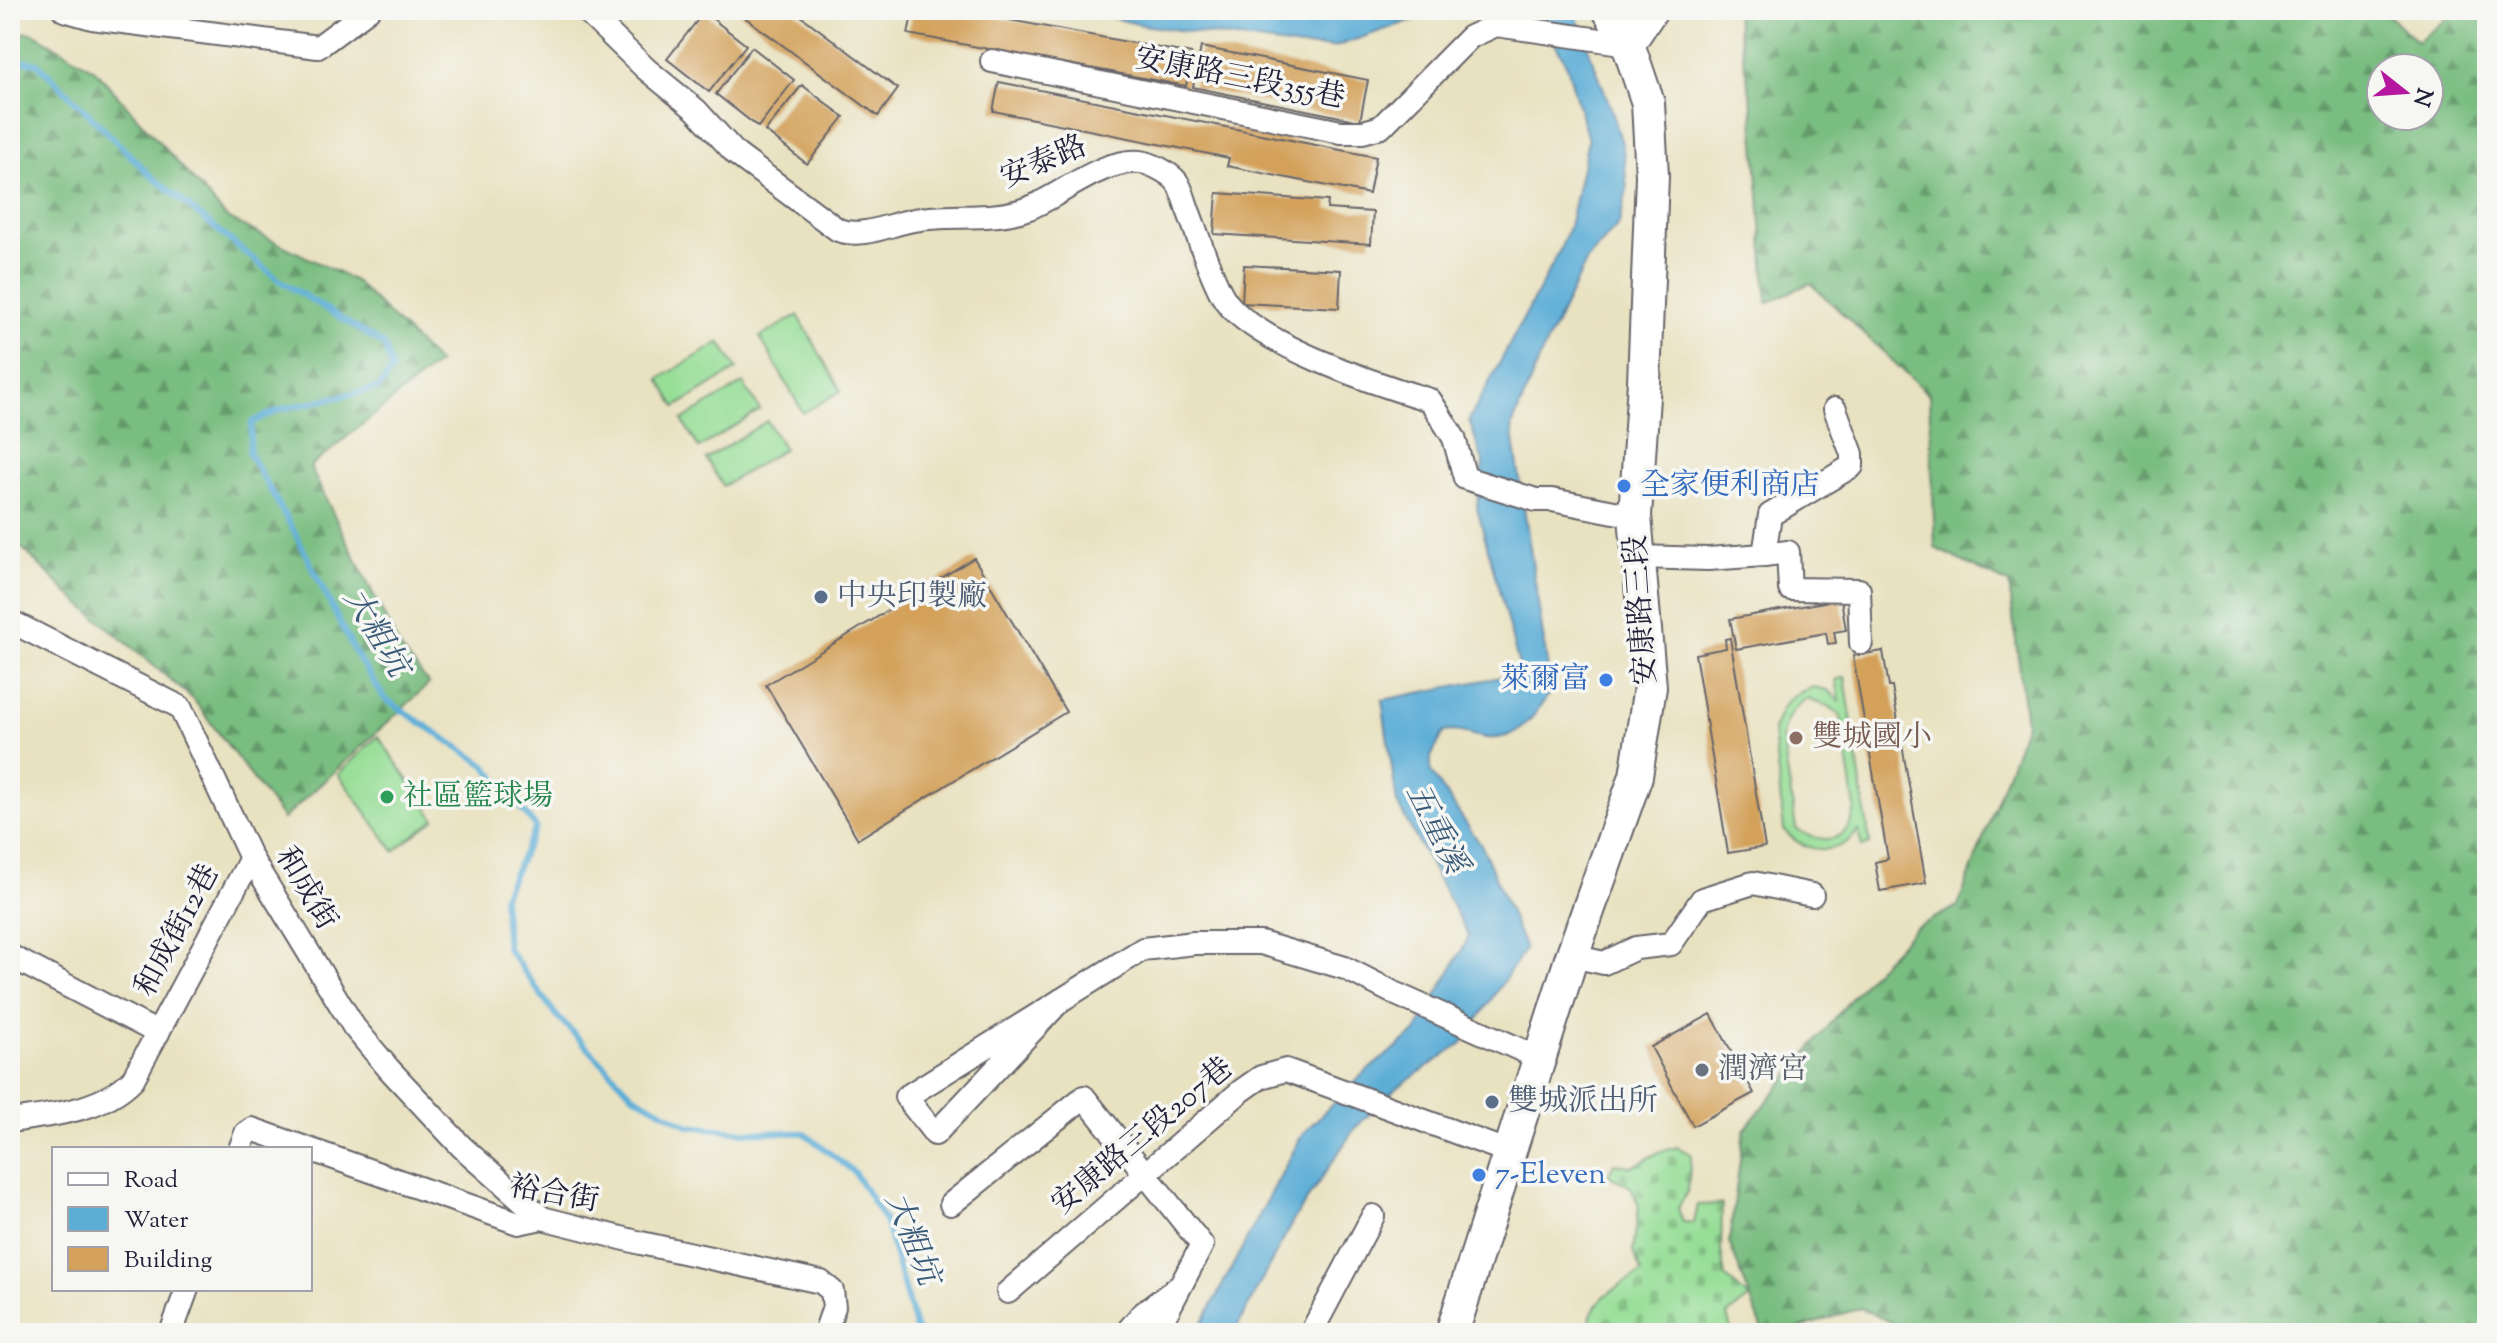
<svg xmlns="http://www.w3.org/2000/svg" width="2497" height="1343" viewBox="0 0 2497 1343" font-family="'Sorts Mill Goudy','Noto Serif TC',serif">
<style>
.forest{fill:url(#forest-firs);stroke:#4e705e;stroke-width:2;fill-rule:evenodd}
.cemetery{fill:url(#cemetery-stones);stroke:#5c8069;stroke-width:2}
.garden{fill:#97de97;stroke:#5c8069;stroke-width:2;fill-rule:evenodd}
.water{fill:#5daed7;stroke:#406889;stroke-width:2}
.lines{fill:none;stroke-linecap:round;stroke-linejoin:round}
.stream{stroke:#5daed7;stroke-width:6}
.building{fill:#d3a15a}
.street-casing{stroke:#68656a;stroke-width:26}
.secondary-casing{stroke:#68656a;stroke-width:36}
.street{stroke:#fff;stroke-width:22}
.secondary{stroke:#fff;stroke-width:32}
.shop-dot{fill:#3f7fe0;stroke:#f6f6f2;stroke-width:3}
.service-dot{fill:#5c6f8a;stroke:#f6f6f2;stroke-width:3}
.education-dot{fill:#8d6e63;stroke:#f6f6f2;stroke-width:3}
.leisure-dot{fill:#2e9e5b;stroke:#f6f6f2;stroke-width:3}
.worship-dot{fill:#6b7280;stroke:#f6f6f2;stroke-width:3}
.labels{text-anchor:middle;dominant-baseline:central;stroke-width:7;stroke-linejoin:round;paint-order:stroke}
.street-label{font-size:30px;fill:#22223b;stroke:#f6f6f2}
.shop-label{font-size:30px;fill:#366cbe;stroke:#f6f6f2;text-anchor:start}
.service-label{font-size:30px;fill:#4e5e75;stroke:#f6f6f2;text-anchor:start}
.education-label{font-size:30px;fill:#785e54;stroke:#f6f6f2;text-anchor:start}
.leisure-label{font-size:30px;fill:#27864d;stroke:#f6f6f2;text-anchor:start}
.worship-label{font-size:30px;fill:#5b616d;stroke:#f6f6f2;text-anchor:start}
.water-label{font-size:32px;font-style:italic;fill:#3a5a79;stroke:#f6f6f2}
</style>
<defs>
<pattern id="forest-firs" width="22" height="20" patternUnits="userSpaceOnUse" patternTransform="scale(2)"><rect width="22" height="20" fill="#79bd80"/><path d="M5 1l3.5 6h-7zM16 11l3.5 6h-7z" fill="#63996a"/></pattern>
<pattern id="cemetery-stones" width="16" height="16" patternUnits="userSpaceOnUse" patternTransform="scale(2)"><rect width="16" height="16" fill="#97de97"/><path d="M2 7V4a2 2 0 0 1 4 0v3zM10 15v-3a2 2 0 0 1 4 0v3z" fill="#82be83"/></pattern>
</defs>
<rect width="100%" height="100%" fill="#f6f6f2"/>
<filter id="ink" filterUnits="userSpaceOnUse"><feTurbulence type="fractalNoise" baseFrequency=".0125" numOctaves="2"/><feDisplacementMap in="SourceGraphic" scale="16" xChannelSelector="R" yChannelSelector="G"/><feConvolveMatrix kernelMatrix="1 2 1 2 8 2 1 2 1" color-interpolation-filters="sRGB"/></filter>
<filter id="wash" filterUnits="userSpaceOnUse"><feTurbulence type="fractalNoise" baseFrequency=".006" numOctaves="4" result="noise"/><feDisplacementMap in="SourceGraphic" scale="32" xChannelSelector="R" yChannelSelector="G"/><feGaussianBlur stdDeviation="1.8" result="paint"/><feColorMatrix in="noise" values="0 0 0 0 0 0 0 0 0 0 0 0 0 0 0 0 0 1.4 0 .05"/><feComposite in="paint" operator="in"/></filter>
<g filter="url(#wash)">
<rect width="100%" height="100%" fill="#e9e2c1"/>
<g class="forest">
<path d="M1740,10H2383L2417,42L2458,10H2487V1333H1914L1860,1308L1785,1333H1764L1729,1242L1744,1130L1867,979L1915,928L1958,906L2026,723L2009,584L1935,548L1929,395L1810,283L1767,303L1752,104L1736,16ZM2381,68H2429V116H2381Z"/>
<path d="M10,32L33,33L95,70L227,218L355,281L438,363L310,467L399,646L429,684L283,819L193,699L71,596L10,536Z"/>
</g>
<path class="cemetery" d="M1677,1147L1691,1154L1688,1191L1678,1208L1683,1222L1694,1223L1698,1205L1722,1204L1721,1251L1725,1277L1750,1298L1727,1315L1732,1333H1590C1584,1301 1619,1286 1642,1273L1633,1252L1639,1206L1631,1187L1608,1175L1614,1163L1632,1167L1661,1151Z"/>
<g class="garden">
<path d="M798,315L841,391L803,413L760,337Z"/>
<path d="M720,342L737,369L676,407L659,379Z"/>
<path d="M743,383L760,410L699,448L682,420Z"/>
<path d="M767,421L784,449L723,486L706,459Z"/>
<path d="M1845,677L1870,844L1862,847L1858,831C1838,857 1805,854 1784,830L1773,730L1782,708L1791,697L1803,691L1814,687L1827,690L1840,701L1836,680ZM1807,699L1830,707L1841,717L1855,808C1848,844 1824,845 1796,829L1782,736C1785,720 1793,707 1807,699Z"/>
<path d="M378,736L435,819L394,851L338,774Z"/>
</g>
<g class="water">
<path d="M1080,10C1127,10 1176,7 1224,10C1259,12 1301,26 1335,10H1442L1334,47H1301L1142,25Z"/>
<path d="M1525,10H1574L1612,111L1623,147L1627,190L1619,224L1587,260L1541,355L1512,426L1551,690C1537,713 1519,741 1488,738C1472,736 1460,729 1444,732L1431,757V772L1483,848L1525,949L1462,1043L1394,1090L1355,1128L1293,1221L1234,1333H1197L1303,1133L1364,1073L1416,1032L1469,937L1397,803L1382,700L1521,673L1477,508L1483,462L1469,420L1559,252L1569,227L1588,140L1567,66L1540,14Z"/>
</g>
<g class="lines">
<path class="stream" d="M10,59L37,63L150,175L279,280L384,345L392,370L379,388L282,409L252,422L249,453L296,535L355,653L385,699L485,765L536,827L503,896L507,948L556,1015L633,1095L689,1126L746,1132L804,1133L854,1172L885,1221L915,1327L920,1333"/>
</g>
<g id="blocks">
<g class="building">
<path d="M735,10H793L898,89L878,116Z"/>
<path d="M913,10H956L1192,54L1186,86L908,34Z"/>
<path d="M704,12L746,45L709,92L667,59Z"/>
<path d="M752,47L794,80L758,127L716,94Z"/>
<path d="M1201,47L1368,80L1360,121L1193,87Z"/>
<path d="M999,82L1376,157L1369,194L1227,166L1229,158L993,111Z"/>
<path d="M802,85L844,117L807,164L765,131Z"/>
<path d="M1217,193L1328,201L1327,209L1373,212L1371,244L1214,234Z"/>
<path d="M1244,265L1341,270L1339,308L1242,303Z"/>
<path d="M974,558L1066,712L858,839L766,685Z"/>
<path d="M1841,599L1846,630L1834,632L1836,643L1828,644L1826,633L1736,649L1730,619Z"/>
<path d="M1730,638L1765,847L1728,853L1695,654L1726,648L1725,639Z"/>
<path d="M1883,651L1889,687H1892L1926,883L1880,891L1875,862L1888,859L1853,656Z"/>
<path d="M1711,1014L1754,1093L1693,1126L1651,1047Z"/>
</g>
</g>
</g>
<g filter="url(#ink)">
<use href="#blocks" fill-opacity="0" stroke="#68656a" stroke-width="2"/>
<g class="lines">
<defs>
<g id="street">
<path d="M64,10L92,18L318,47L368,10"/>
<path d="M585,10L646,69L696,110L736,154L838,230C863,239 889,224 914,220C952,213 992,222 1029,208C1063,194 1102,159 1140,162C1151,163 1170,173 1177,182C1182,189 1185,202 1188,210C1199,238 1208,269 1222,295C1247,342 1379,385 1430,400L1454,438L1465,478L1536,500H1552L1635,516"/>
<path d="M992,61L1341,132H1363L1381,127L1470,37L1496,25L1628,44"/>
<path d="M1764,555L1788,552L1790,589L1859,590L1861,643"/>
<path d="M1638,557L1708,559L1764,555L1770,515L1852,466V454L1835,409"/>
<path d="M10,621L180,707L251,858L354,1027L389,1069L462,1147L542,1218"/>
<path d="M10,956L158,1033"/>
<path d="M1572,956L1604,963L1636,948L1671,944L1702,899L1753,883L1812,895"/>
<path d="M1061,1000L935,1134L906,1097L1143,949L1194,943H1261L1345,968L1396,994L1539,1058"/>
<path d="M10,1121C52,1115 102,1111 133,1079L251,858"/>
<path d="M240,1149L246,1133L252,1129L518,1223L542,1218L641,1243L821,1282L832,1291L834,1307L825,1333"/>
<path d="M951,1204L1084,1097L1202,1245L1156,1333"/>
<path d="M1008,1292L1241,1091L1261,1077L1286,1070L1509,1152"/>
<path d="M171,1333L187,1289"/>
<path d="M1126,1333L1141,1315L1177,1288"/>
<path d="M1311,1333L1373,1216"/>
</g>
<g id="secondary">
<path d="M1628,44L1651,10"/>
<path d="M1452,1333L1572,956L1636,776L1650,687L1635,516L1644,382L1652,176L1648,103L1628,44L1609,10"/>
</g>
</defs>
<use href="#street" class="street-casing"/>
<use href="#secondary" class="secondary-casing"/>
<use href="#street" class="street"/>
<use href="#secondary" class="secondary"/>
</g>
</g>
<g class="shop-dot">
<circle cx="1624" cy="486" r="8"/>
<circle cx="1606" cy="680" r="8"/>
<circle cx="1479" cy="1175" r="8"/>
</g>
<g class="service-dot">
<circle cx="821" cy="597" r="8"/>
<circle cx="1492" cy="1102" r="8"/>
</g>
<circle class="education-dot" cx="1796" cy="738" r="8"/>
<circle class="leisure-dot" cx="387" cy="797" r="8"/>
<circle class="worship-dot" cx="1702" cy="1070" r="8"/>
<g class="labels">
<g class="street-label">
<text transform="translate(1240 79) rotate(11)">安康路三段355巷</text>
<text transform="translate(1044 163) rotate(-23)">安泰路</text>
<text transform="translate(1642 610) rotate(-94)">安康路三段</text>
<text transform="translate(305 889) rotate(59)">和成街</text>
<text transform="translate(178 931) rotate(-62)">和成街12巷</text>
<text transform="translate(1143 1137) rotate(-40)">安康路三段207巷</text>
<text transform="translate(554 1195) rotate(10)">裕合街</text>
</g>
<g class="shop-label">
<text x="1640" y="486">全家便利商店</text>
<text x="1590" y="680" text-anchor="end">萊爾富</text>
<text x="1495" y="1175">7-Eleven</text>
</g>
<g class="service-label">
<text x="837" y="597">中央印製廠</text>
<text x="1508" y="1102">雙城派出所</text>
</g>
<g class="education-label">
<text x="1812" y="738">雙城國小</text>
</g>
<g class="leisure-label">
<text x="403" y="797">社區籃球場</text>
</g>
<g class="worship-label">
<text x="1718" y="1070">潤濟宮</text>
</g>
<g class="water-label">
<text transform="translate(375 633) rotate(59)">大粗坑</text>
<text transform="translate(1435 829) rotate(63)">五重溪</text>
<text transform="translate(911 1239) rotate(68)">大粗坑</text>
</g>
</g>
<rect width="2497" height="1343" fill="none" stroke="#f6f6f2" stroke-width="40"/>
<rect x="52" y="1147" width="260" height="144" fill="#f6f6f2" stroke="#a1a1a9" stroke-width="2"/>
<rect x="68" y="1173" width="40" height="12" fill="#ffffff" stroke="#a1a1a9" stroke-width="2"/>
<text x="124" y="1187" font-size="24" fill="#22223b">Road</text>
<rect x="68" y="1207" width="40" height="24" fill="#5daed7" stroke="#a1a1a9" stroke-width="2"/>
<text x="124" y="1227" font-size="24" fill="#22223b">Water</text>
<rect x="68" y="1247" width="40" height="24" fill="#d3a15a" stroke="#a1a1a9" stroke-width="2"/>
<text x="124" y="1267" font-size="24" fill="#22223b">Building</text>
<g transform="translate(2405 92) rotate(107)"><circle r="38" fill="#f6f6f2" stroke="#a1a1a9" stroke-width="2"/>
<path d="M0-6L14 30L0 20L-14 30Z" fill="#b5179e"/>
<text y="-12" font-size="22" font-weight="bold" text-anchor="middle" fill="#22223b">N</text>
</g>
</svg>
